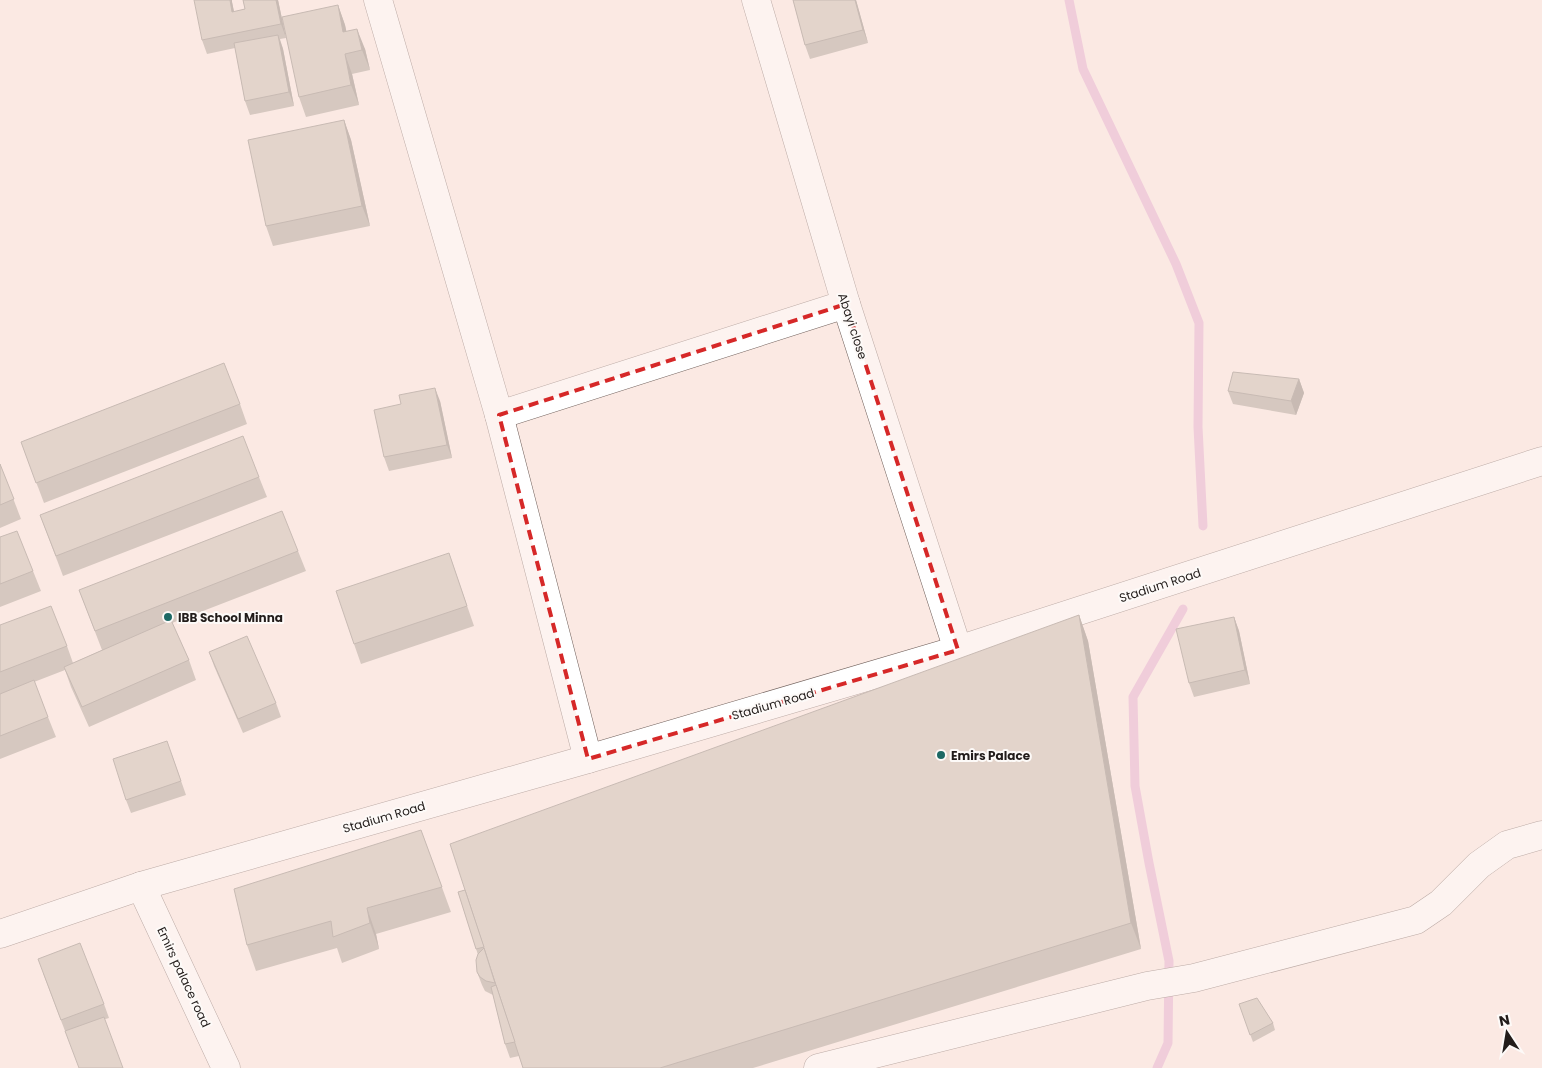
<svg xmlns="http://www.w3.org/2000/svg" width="1542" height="1068" viewBox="0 0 1542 1068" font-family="Poppins,sans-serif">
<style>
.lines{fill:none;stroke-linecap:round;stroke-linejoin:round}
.stream{stroke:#e3abcf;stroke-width:9}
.minor-casing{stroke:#71615c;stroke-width:29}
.minor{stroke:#fff;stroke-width:28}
.wall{fill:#a9a095}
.shaded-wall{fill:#8a8279}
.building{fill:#c5baad;stroke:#8a8279}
.marked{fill:none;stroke:#d62828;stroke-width:4;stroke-dasharray:10 6;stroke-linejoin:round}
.poi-dot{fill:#1d6965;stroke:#fdfaf8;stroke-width:2}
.labels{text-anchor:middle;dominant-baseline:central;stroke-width:4;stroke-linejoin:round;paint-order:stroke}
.street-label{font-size:12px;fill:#221c1a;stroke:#fdfaf8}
.poi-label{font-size:12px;font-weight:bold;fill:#221c1a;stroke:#fdfaf8;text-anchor:start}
</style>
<rect width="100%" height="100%" fill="#fbe9e3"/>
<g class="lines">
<g class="stream">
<path d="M1069,0L1083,69L1176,264L1199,323L1198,427L1203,526"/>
<path d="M1157,1068L1168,1043L1169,961L1149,863L1135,786L1133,697L1183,609"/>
</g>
<defs>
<g id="minor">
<path d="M378,0L499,415L588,759"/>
<path d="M756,0L846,304L958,650"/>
<path d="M499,415L846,304"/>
<path d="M141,886L226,1068"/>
<path d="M0,934L141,886L588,759L958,650L1542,461"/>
<path d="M818,1068L1147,986L1194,978L1416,920L1441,903L1479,865L1507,845L1542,835"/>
</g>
</defs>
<use href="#minor" class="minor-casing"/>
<use href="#minor" class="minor"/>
</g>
<g class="wall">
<path d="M243,0H278L286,38L280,39L283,49L294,106L250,115L245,101L235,48L207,54L202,40L232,2L234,12L245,9Z"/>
<path d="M793,0H856L868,43L810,59L805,45Z"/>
<path d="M338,5L345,25L346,31L365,49L370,70L352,74L359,105L306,117L299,97Z"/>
<path d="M344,120L351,140L370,226L273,246L266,226Z"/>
<path d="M1299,379L1304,393L1296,415L1233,404L1228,391Z"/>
<path d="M440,401L452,458L389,471L384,457Z"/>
<path d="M240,404L247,424L44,503L21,442Z"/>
<path d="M0,464L21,519L0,528Z"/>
<path d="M259,477L267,497L63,576L40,515Z"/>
<path d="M0,537L33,571L41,591L0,607Z"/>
<path d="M298,551L306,571L172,623L189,660L196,680L89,727L71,687L65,670L34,682L56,737L0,759V625L67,646L73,663L102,650L79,590Z"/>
<path d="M449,553L474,626L361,664L354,644Z"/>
<path d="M1079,615L1088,641L1141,949L753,1068H523L519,1056L510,1058L505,1044L493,995L485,991L482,985L477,972L478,955L458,892L465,890Z"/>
<path d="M1234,617L1239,631L1250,684L1194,697L1189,683Z"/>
<path d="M209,652L276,703L281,717L243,733L214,666Z"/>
<path d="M172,755L186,795L131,813L126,800Z"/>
<path d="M421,830L451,912L376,934L379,949L342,963L337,948L256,971L247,945Z"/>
<path d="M43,973L104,1004L109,1018L65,1031Z"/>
<path d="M1239,1004L1273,1023L1275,1030L1253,1042Z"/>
</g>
<g class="shaded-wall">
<path d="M230,0H232V2L237,26L232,12Z"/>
<path d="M276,0H278L286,38L281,24Z"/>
<path d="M855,0H856L868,43L863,30Z"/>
<path d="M338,5L345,25L351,52L343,32Z"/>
<path d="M357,29L365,49L370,70L362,50Z"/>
<path d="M278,35L283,49L294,106L289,92Z"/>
<path d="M345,54L352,74L359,105L351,85Z"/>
<path d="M344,120L351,140L370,226L362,206Z"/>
<path d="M1299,379L1304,393L1296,415L1291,401Z"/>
<path d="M435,388L440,401L452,458L447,445Z"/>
<path d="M1079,615L1088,641L1141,949L1131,923Z"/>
<path d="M1234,617L1239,631L1250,684L1245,670Z"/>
<path d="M367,908L376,934L379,949L370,923Z"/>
</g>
<g class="building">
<path d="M194,0H230L232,12L245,9L243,0H276L281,24L202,40Z"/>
<path d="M793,0H855L863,30L805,45Z"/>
<path d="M338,5L343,32L357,29L362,50L345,54L351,85L299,97L282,17Z"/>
<path d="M278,35L289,92L245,101L234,43Z"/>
<path d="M344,120L362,206L266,226L248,140Z"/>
<path d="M224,363L240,404L36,483L21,442Z"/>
<path d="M1233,372L1299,379L1291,401L1228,391Z"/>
<path d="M435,388L447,445L384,457L374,410L401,404L399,395Z"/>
<path d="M243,436L259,477L56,556L40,515Z"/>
<path d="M0,464L14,499L0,505Z"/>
<path d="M282,511L298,551L95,631L79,590Z"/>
<path d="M17,531L33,571L0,584V537Z"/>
<path d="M449,553L467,606L354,644L336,591Z"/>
<path d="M51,606L67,646L0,672V625Z"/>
<path d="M1079,615L1131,923L660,1068H523L450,844Z"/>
<path d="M1234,617L1245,670L1189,683L1176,629Z"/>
<path d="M171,620L189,660L82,707L64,667Z"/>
<path d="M247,636L276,703L238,719L209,652Z"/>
<path d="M34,680L48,717L0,736V694Z"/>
<path d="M167,741L181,781L126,800L113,759Z"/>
<path d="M421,830L442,887L367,908L370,923L333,937L331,921L247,945L234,889Z"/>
<path d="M465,890L484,947L476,949L458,892Z"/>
<path d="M80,943L104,1004L61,1020L38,959Z"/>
<path d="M484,948L495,983L486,981L480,977L477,972L476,960L478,954Z"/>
<path d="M496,985L515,1042L505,1044L491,987Z"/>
<path d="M1257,998L1273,1023L1250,1035L1239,1004Z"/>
<path d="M104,1017L123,1068H79L65,1031Z"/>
</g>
<path d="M0 0H1542V1068H0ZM846,304L958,650L588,759L499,415Z" fill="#fbe9e3" fill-opacity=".55" fill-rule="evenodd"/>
<path class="marked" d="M846,304L958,650L588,759L499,415Z"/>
<g class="poi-dot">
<circle cx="168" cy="617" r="5"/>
<circle cx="941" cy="755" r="5"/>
</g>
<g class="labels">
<g class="street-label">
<text transform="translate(853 326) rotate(72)">Abayi close</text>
<text transform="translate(1160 585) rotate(-18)">Stadium Road</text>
<text transform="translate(773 704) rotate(-16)">Stadium Road</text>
<text transform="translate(384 817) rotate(-16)">Stadium Road</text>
<text transform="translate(184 977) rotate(65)">Emirs palace road</text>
</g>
<g class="poi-label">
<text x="178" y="617">IBB School Minna</text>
<text x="951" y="755">Emirs Palace</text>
</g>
</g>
<g transform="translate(1507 1033) rotate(348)" stroke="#fdfaf8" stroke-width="4" paint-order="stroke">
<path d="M0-4L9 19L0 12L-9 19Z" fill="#221c1a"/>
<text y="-8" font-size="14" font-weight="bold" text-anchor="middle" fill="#221c1a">N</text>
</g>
</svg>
